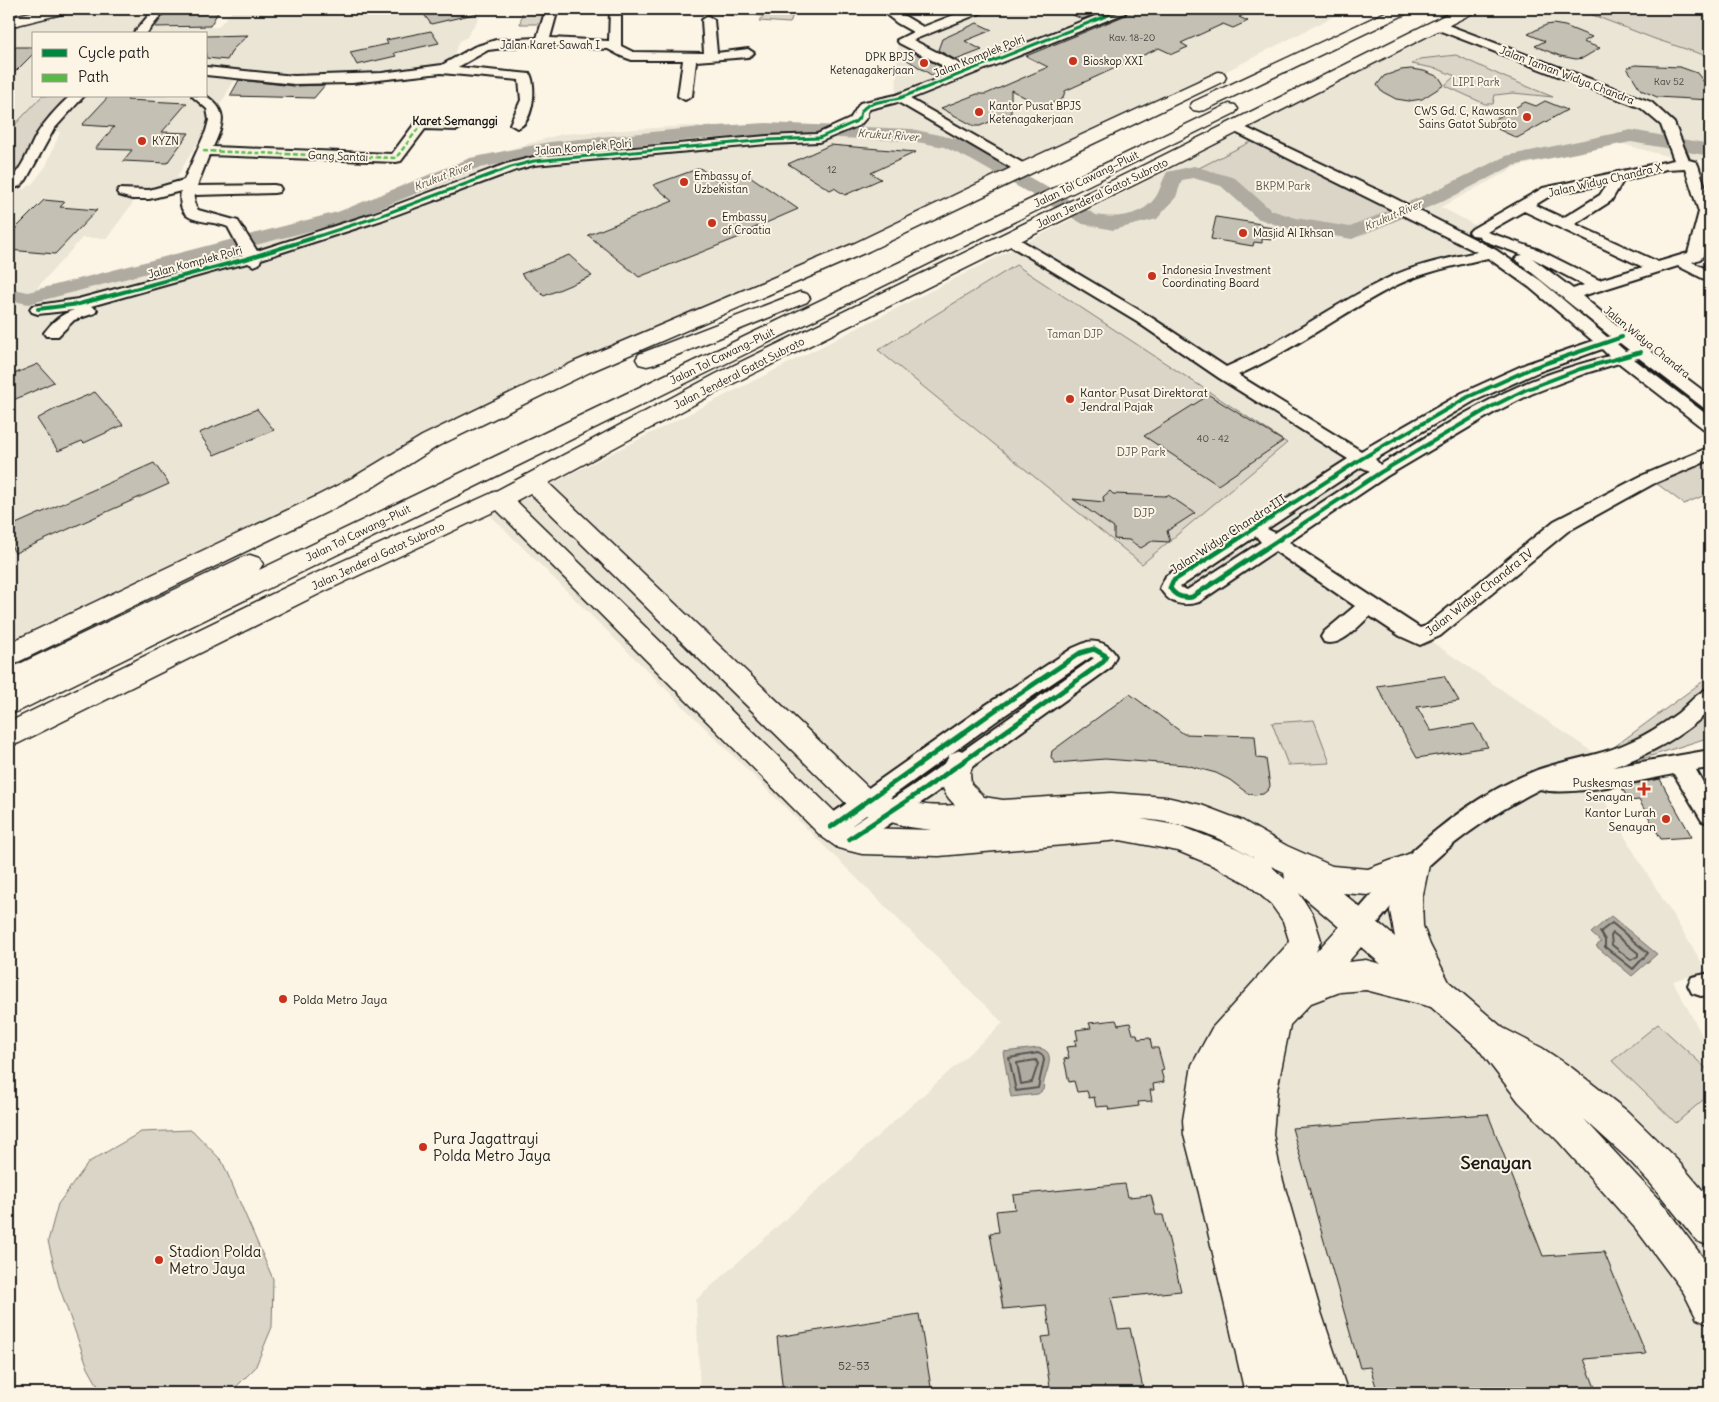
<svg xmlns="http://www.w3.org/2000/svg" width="1719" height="1402" viewBox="0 0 1719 1402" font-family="Delius,sans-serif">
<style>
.built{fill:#ebe5d6}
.green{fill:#dbd5c8;stroke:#7c7872}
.water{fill:#b0aba1;stroke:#75726c}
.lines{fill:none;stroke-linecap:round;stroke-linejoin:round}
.shore{stroke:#575551;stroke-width:2}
.river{fill:#b0aba1;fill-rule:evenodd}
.building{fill:#c4c0b3;stroke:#1c1c1c}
.minor-casing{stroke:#1c1c1c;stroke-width:4}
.major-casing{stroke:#1c1c1c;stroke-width:3}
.highway-casing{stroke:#1c1c1c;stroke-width:3}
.minor{fill:#fcf5e5;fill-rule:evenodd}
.major{fill:#fcf5e5;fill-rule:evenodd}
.highway{fill:#fcf5e5;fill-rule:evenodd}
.quiet{stroke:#58b947;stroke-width:2.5;stroke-dasharray:5 2.5;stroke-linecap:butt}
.cycleway-far2-casing{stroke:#fcf5e5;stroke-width:5}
.cycleway-far1-casing{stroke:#fcf5e5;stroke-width:6}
.cycleway-casing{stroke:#fcf5e5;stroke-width:8}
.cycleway-far2{stroke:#00873e;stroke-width:3}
.cycleway-far1{stroke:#00873e;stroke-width:4}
.cycleway{stroke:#00873e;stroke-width:5}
.poi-dot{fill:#c8321e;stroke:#fcf5e5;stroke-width:2}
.labels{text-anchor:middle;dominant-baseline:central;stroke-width:4;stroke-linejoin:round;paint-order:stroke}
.number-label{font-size:10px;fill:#464542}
.far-street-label{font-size:11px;fill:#1c1c1c;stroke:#fcf5e5}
.far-poi-label{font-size:11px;fill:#1c1c1c;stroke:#fcf5e5;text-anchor:start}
.far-park-label{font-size:11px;fill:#555450;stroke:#fcf5e5}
.far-water-label{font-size:11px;font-style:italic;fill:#575551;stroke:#fcf5e5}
.far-quarter-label{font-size:12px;font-weight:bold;fill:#1c1c1c;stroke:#fcf5e5}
.poi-label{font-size:12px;fill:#1c1c1c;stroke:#fcf5e5;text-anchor:start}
.park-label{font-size:12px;fill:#555450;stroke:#fcf5e5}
.street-label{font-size:12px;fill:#1c1c1c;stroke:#fcf5e5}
.near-number-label{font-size:12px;fill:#464542}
.near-poi-label{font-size:15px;fill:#1c1c1c;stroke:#fcf5e5;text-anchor:start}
.near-quarter-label{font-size:18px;font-weight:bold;fill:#1c1c1c;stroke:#fcf5e5}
</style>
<rect width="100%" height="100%" fill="#fcf5e5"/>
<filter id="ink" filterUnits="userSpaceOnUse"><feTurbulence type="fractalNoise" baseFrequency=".02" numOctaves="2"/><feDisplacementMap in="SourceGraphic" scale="10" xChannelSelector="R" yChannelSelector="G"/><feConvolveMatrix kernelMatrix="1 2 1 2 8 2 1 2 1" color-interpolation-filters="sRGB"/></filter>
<g filter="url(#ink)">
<g class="built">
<path d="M90,9H156L136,34H34V96H75L9,184V29Z"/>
<path d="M234,9H484L467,37L460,41L451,61L441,66L409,68L378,76L336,81H234L177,177L196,184L138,196L107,238H82L37,288L126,275L358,205L447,167L562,134L685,126L847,125L864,104L896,96L898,45L996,9H1348L1133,119L582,366L322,504L9,655V190L24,189L33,183L46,166L60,132L45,130L82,96H206V34H146L152,28L218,27Z"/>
<path d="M1469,9H1710V160H1681L1615,142L1516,167L1441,207L1497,237L1464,251L1231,375L1379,466L1279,537L1613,766L1597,787L1632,849L1707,971L1673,981L1710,1050V1393H700L696,1300L1003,1023L490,515L1239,134Z"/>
</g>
<g class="green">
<path d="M523,9H545L542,24H520Z"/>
<path d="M700,9H795L790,23L759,21L763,16L740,12L737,16L701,12Z"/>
<path d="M1577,9H1710V57L1655,39Z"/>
<path d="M1456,55L1504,77L1553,97L1513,93L1495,95L1493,104H1485L1446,86V84L1455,76L1438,69L1412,64L1420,59Z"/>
<path d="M42,96H75L15,183L9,184V131Z"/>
<path d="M1254,140L1397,209L1350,229L1293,221L1268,212L1232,179L1197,169Z"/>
<path d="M1016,265L1287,443L1142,564L878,350Z"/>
<path d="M1708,457L1710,458V493L1684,504L1652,480Z"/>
<path d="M1710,676V737L1564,784Z"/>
<path d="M1314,720L1330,763L1288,765L1272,723Z"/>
<path d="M1658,1024L1710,1072V1094L1676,1123L1612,1061Z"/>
<path d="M192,1130L222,1161L273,1279L272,1327L255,1368L230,1393H102L88,1368L59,1286L48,1241L58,1204L89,1162L141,1132Z"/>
</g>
<g class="water">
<path d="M1611,916L1657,954L1632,976L1596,946L1601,942L1591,933Z"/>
<path d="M1038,1048C1056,1050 1048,1067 1045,1078C1043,1082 1044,1086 1043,1090L1038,1094L1011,1097L1003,1052Z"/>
</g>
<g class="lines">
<g class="shore">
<path d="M1612,923L1648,953L1633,969L1605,947V940L1600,932Z"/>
<path d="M1613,933L1638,953V956L1631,960L1612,945L1611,936Z"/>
<path d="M1038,1053L1043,1056L1044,1060L1038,1088L1016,1091L1009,1058Z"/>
<path d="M1036,1060L1038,1064L1032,1082L1021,1084L1017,1063Z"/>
</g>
<path class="river" d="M766,123L912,129L957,139L985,152L1096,215C1118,219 1146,216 1158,193C1161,186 1163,179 1167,172L1194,166L1235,178L1271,210L1296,218L1350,227L1432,192L1506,156L1631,130L1710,144V156L1631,142L1512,166L1446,200L1352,239L1285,228L1257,218L1221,186L1193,178L1182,180L1176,197L1157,219L1113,230L1083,224L971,160L944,147L912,141L766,135L702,139L550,154L475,169L352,220L28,304L9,300V288L28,292L338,212L470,158L550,142L702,127Z"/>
</g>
<g class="building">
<path d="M168,9H220L210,26L155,27Z"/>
<path d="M420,9H474V14L431,24Z"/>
<path d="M1059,9H1109L1082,19Z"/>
<path d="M1128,9H1256L1239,17L1248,21L1233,28L1223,24L1181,43L1188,47L1172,54L1159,48L1065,91L1063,98L1059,101L1041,106L1011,90V113L980,126H974L941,108L977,94H986L1048,67L1026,56L1126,15Z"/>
<path d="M977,23L992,30L965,41L982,50L956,60L938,50L942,39Z"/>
<path d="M1553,24L1565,26L1592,37L1583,42L1600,48L1583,58L1576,59L1560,56L1535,46L1545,41L1528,34L1546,25Z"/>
<path d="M431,31L439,43L394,53L396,56L357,65L350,52L388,44L386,40Z"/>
<path d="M248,35L233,49L227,60L206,58V36Z"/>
<path d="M9,47H34V53L9,78Z"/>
<path d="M913,52L947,70L933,76L901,56Z"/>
<path d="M1635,65L1680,67L1697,73L1710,90V100L1657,97L1641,90L1627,68Z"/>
<path d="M1411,69L1424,71L1439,77L1444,85L1422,99L1409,101L1396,99L1381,91L1377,85L1384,76L1401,70Z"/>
<path d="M239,80L294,86L325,85L314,98L230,96Z"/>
<path d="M109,96H130L127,100L187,103L162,132L189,133L167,163L123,161L132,150L95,149L114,127L82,125Z"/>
<path d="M1545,101L1567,110L1517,138L1487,124L1525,102L1536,106Z"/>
<path d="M830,145L916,152L871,173L881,179L845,195L834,188L830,190L788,164Z"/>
<path d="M700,168L719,182L744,172L798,209L743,233L742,236L639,277L588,235L673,201L653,185Z"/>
<path d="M44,200L65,202L60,207L97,210L55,254L9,250V235Z"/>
<path d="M1216,217L1261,224L1260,226L1274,228L1272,240L1262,239V243L1254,242L1253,246L1211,239Z"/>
<path d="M569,255L592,276L544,296L521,274Z"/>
<path d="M38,364L54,382L9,402V376Z"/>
<path d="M95,392L123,425L84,443L82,441L58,451L37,419L55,409Z"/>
<path d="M1209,395L1283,441L1218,485L1144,436Z"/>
<path d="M257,409L274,430L214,455L199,433Z"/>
<path d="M154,463L169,484L15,553L9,542V527Z"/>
<path d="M1110,491L1113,494L1165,496L1168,495L1195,513L1167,531L1170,542L1152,541L1141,548L1129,540L1114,539V528L1073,499L1104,502L1103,497Z"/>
<path d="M1444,676L1459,701L1417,707L1431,731L1474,724L1488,747L1417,758L1377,686Z"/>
<path d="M1130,694L1184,734L1255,736L1257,758L1266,759L1270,786L1268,790L1263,794L1254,795L1247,793L1230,780L1216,773L1186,765L1105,759L1055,763L1051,757L1052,751Z"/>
<path d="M1660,779L1670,798L1692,837L1661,839L1639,800L1629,801L1621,786Z"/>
<path d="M1116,1020L1118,1025L1130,1023L1133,1034H1137L1138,1039L1150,1038L1152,1048H1158L1164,1070L1161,1071L1164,1082L1153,1084L1154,1090H1150L1152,1101L1138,1102L1139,1106L1109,1110L1108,1106L1096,1107L1094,1097L1089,1098L1087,1091L1077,1092L1074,1081L1069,1082L1064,1059L1069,1058L1066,1047L1076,1046L1075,1040H1078L1076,1030L1091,1028L1089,1023Z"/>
<path d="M1488,1114L1543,1256L1604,1252L1646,1354L1584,1359L1597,1393H1378L1370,1367L1360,1368L1292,1128Z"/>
<path d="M1125,1184L1128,1197L1151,1195L1156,1215H1163L1181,1291L1111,1298L1118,1329L1130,1328L1144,1393H1051L1042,1337L1051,1336L1046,1305L1003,1309L990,1233L999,1232L996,1211L1015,1209L1013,1195Z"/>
<path d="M919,1314L932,1393H783L777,1337Z"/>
</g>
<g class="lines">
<defs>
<g id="minor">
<path d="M154,9H166L146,34H133Z"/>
<path d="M546,9H558L550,38L609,41L610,10L621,9V46L633,52L704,53L702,20L708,16L714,20L717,53L748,49L754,53L748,57L696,61L692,96L685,100L678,96L683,60H632L621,56L608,49L528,45L488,50L458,67L530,74C537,87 533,124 517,128L510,124L521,100L519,80L441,73L352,83L294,84L206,75V67L294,76L382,73L442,65L474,47L496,40L537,38Z"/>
<path d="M879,9H893L923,27L969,9H985L983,12L913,40L966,67L1113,9L1127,10L1125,13L910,99L1028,166L1030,169L1028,172H1018L898,102L870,109L867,112V117L860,125L819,142L767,144L534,165L516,170L382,220L261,259L259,264L254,266L248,263L226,268L91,306L97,310L95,313L74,320L58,336H46L44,333C52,322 61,314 74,310L38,314L32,312L30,309L32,306L78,299L243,255L228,227C206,218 175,227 181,191L149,199H132L119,195L117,192L119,189L149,190L184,180L206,131L209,120L207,109L192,96H206C229,111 223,125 213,147L392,154L416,122H457L464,126L457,130L425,129L401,161L396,162L209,155L197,186L274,185L279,186L281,189L279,192L274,193L195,195L194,203L198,210L238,221L257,251L372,214L506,164L534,157L767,136L817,134L850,119L860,103L896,95L955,72L899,43L897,40L913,32L897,23Z"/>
<path d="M1437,21L1651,102L1674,123L1689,160L1696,162L1698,165L1710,202V225L1703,256L1700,259L1692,262L1710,271V282L1678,266L1582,296L1628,334L1710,396V409L1704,408L1639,358L1634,359L1710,417V431L1704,429L1619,363L1586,373L1531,394L1495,412L1387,476L1289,542L1420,628L1426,626L1554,521L1641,476L1710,447V460L1653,484L1568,531L1440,636L1420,645L1400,636L1370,616C1358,626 1341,648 1324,642L1321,637L1324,632L1355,606L1275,551L1199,602C1182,607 1169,604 1160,588L1166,576L1348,459L1219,378L1137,322L1004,242L1001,239L1004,236H1014L1149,316L1226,367C1282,343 1331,306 1386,279C1414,265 1446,259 1477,252L1231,130L1229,127L1236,123L1392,197L1496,250L1541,281L1607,337L1610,336L1515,259L1518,256L1523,255L1482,240L1480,236L1472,235L1469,232L1472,229L1543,188L1674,160L1661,125L1641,108L1433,28L1431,25ZM1685,168L1699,212L1688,253L1658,262L1575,224L1611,201L1623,181L1666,169ZM1607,184L1600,195L1563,218L1535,205L1553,194ZM1524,211L1643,267L1599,280L1539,250L1487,232ZM1488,258L1529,287L1593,341L1526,364L1462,393L1361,451L1238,375C1294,350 1343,312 1397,285C1426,271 1458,265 1488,258ZM1532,258L1584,285L1573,289ZM1620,343L1629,350L1625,351L1617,344ZM1602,349L1609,356C1579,364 1548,373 1519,386C1471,407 1425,438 1380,465L1375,459L1474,401L1538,372ZM1361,467L1370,471L1275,533L1267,529ZM1256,536L1261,542L1187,590L1180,587Z"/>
<path d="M70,96H84L54,129L26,180L20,186L9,190V180C23,169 28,150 37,134C46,120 57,108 70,96Z"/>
<path d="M1087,642C1099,640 1110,645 1116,656L1110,668L934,794L857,846L849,849L841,846L837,839L841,833L831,837L823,834L820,827L823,820L986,705L1073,648ZM1091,657L1094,658L918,782L848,828L1002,717Z"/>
<path d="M1710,688V710C1682,737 1650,754 1613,767L1710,750V768L1696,770L1710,795V823L1702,821L1674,774C1643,780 1568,798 1540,789C1495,812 1452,841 1416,878C1399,896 1384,915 1369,934L1360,937L1351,934L1348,926L1351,918C1368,900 1382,881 1399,864C1438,825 1486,790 1537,770C1568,759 1602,756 1632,741C1648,734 1663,724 1678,713C1688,705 1697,692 1710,688Z"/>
<path d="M1710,973V995L1701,996L1692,993L1688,985L1692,977Z"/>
</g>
<g id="major">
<path d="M45,9H72L70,12L9,27V17Z"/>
<path d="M533,474L541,476L874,793C901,801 927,808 955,805C937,788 939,774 950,754L960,750L970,754L974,762L970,773L971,784L984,797L1003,800L1111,793L1166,797L1201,805L1243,821L1287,846L1332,866L1368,869L1414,852L1425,856L1429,865L1422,899L1423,926L1430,945L1449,982L1503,1028L1542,1048L1572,1068L1627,1111L1677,1160L1710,1199V1246L1697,1241L1652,1185L1628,1159L1584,1119L1662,1203L1710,1267V1325L1697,1319L1684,1293L1636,1229L1559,1142L1519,1102L1477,1047L1431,1007L1366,990L1340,992L1311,1003L1290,1025L1277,1090L1273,1134L1281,1174L1319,1306L1348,1393H1245L1199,1193L1184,1135L1183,1120L1192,1065L1212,1028L1288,944L1289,940L1283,921L1271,904L1248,884L1214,866L1178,851L1120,840L939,856L862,854L838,848L821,836L492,505L488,499L492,493L500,491L508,493L841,818L855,827L862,828L932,830L909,827L855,812L525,488L521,482L525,476ZM1141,819C1188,823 1213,834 1253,857L1236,848L1181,826ZM1271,866L1284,872L1285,879ZM1393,886L1390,911L1395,937L1343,893L1368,895ZM1299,893L1339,927L1316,952L1321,940L1313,915ZM1361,947L1381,964L1366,960L1348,962Z"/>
</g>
<g id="highway">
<path d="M1392,9H1412L1410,12L1205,110L1199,111L1193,110L1190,106L1193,102Z"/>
<path d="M1457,9H1477L1475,12L1150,177L732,384L508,505L321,593L19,743L9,746V722L303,579L492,493L716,374L1136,169Z"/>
<path d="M1218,72L1224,73L1226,77L1224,81L869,251L590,372L438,446L370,489L331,510L18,662L9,665V643L313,498L354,477L422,436L574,362L855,243L1017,165Z"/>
<path d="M1229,104L1235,105L1238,109L1235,113L19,711L9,714V669L241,558L250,555L259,558L263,564L259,570Z"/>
<path d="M800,292L807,294L810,298L807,302L655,364L647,366L639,364L636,359L639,354Z"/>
</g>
</defs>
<use href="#minor" class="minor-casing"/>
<use href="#major" class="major-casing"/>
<use href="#highway" class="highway-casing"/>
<use href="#minor" class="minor"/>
<use href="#major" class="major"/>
<use href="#highway" class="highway"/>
<path class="quiet" d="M203,151L396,158L421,125L457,126"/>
<defs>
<path id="cycleway-far2" d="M309,239L377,217L511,167L534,161L767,140L819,138L855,122L860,117C860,101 888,101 900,98L1121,10"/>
<g id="cycleway-far1">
<path d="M38,309L79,304L246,259L313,238"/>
<path d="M1236,540L1361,459L1468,397L1532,368L1622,337"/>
<path d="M1278,540L1381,472L1489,408L1525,390L1580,369L1641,352"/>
</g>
<g id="cycleway">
<path d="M1238,539L1173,581L1170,588C1175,596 1182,599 1192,597L1280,539"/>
<path d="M831,827L994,711L1080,653L1094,649L1106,656L1103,662L926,788L849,839"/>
</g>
</defs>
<use href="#cycleway-far2" class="cycleway-far2-casing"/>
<use href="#cycleway-far1" class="cycleway-far1-casing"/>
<use href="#cycleway" class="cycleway-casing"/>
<use href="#cycleway-far2" class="cycleway-far2"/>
<use href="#cycleway-far1" class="cycleway-far1"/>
<use href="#cycleway" class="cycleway"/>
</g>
</g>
<g class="poi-dot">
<circle cx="1073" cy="61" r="5"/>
<circle cx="924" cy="63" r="5"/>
<circle cx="979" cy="112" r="5"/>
<circle cx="1527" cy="117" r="5"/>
<circle cx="142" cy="141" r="5"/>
<circle cx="684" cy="182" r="5"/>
<circle cx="712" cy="223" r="5"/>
<circle cx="1243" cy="233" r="5"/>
<circle cx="1152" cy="276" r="5"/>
<circle cx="1070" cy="399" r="5"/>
<path d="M1641.5 781.5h5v5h5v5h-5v5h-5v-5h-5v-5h5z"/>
<circle cx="1666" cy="819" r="5"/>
<circle cx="283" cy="999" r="5"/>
<circle cx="423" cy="1147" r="5"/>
<circle cx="159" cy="1260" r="5"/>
</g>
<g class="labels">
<g class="number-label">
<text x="1132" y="37">Kav. 18-20</text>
<text x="1669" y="81">Kav 52</text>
<text x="832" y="169">12</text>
<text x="1213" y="438">40 - 42</text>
</g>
<g class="far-street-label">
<text x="550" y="45">Jalan Karet Sawah I</text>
<text transform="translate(979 56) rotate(-22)">Jalan Komplek Polri</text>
<text transform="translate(1567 75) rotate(21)">Jalan Taman Widya Chandra</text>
<text transform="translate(583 147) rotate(-5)">Jalan Komplek Polri</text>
<text transform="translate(338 156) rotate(2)">Gang Santai</text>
<text transform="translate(1086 179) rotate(-26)">Jalan Tol Cawang–Pluit</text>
<text transform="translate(1605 180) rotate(-13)">Jalan Widya Chandra X</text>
<text transform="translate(1102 193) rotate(-26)">Jalan Jenderal Gatot Subroto</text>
<text transform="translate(195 262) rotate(-15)">Jalan Komplek Polri</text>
<text transform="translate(1647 342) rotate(39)">Jalan Widya Chandra</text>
<text transform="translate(722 356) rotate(-26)">Jalan Tol Cawang–Pluit</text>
<text transform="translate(739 373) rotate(-27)">Jalan Jenderal Gatot Subroto</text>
<text transform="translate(358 533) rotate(-26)">Jalan Tol Cawang–Pluit</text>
<text transform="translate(378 556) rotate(-25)">Jalan Jenderal Gatot Subroto</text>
</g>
<g class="far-poi-label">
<text x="914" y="57" text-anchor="end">DPK BPJS<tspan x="914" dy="13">Ketenagakerjaan</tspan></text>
<text x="1083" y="61">Bioskop XXI</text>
<text x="989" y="106">Kantor Pusat BPJS<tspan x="989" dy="13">Ketenagakerjaan</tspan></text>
<text x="1517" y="111" text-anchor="end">CWS Gd. C, Kawasan<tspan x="1517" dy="13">Sains Gatot Subroto</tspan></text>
<text x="152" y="141">KYZN</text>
<text x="694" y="176">Embassy of<tspan x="694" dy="13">Uzbekistan</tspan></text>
<text x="722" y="217">Embassy<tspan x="722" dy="13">of Croatia</tspan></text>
<text x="1253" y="233">Masjid Al Ikhsan</text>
<text x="1162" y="270">Indonesia Investment<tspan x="1162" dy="13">Coordinating Board</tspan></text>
</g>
<g class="far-park-label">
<text x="1476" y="82">LIPI Park</text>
<text x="1283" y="186">BKPM Park</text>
<text x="1075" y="334">Taman DJP</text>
</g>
<g class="far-water-label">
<text transform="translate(888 135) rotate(4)">Krukut River</text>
<text transform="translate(443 176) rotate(-21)">Krukut River</text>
<text transform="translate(1393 215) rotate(-23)">Krukut River</text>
</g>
<g class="far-quarter-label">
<text x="455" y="120">Karet Semanggi</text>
</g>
<g class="poi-label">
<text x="1080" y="392">Kantor Pusat Direktorat<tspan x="1080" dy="14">Jendral Pajak</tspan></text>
<text x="1633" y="782" text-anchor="end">Puskesmas<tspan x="1633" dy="14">Senayan</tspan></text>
<text x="1656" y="812" text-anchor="end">Kantor Lurah<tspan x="1656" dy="14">Senayan</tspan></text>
<text x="293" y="999">Polda Metro Jaya</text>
</g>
<g class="park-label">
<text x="1141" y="451">DJP Park</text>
<text x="1144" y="512">DJP</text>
</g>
<g class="street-label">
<text transform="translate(1228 534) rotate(-33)">Jalan Widya Chandra III</text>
<text transform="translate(1479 592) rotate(-38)">Jalan Widya Chandra IV</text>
</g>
<g class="near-number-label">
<text x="854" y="1365">52-53</text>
</g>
<g class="near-poi-label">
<text x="433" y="1138">Pura Jagattrayi<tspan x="433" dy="17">Polda Metro Jaya</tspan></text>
<text x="169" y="1251">Stadion Polda<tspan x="169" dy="17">Metro Jaya</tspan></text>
</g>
<g class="near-quarter-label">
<text x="1496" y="1162">Senayan</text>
</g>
</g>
<rect width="1719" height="1402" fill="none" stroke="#fcf5e5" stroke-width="30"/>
<rect x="15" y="15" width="1689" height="1372" fill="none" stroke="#1c1c1c" stroke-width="2" filter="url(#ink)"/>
<rect x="32" y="32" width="175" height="65" fill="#fcf5e5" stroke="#a29e95"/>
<rect x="42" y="49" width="25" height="8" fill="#00873e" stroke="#a29e95"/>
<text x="78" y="58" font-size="15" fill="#1c1c1c">Cycle path</text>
<rect x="42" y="74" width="25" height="8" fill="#58b947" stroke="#a29e95"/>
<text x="78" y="82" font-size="15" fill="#1c1c1c">Path</text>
</svg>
